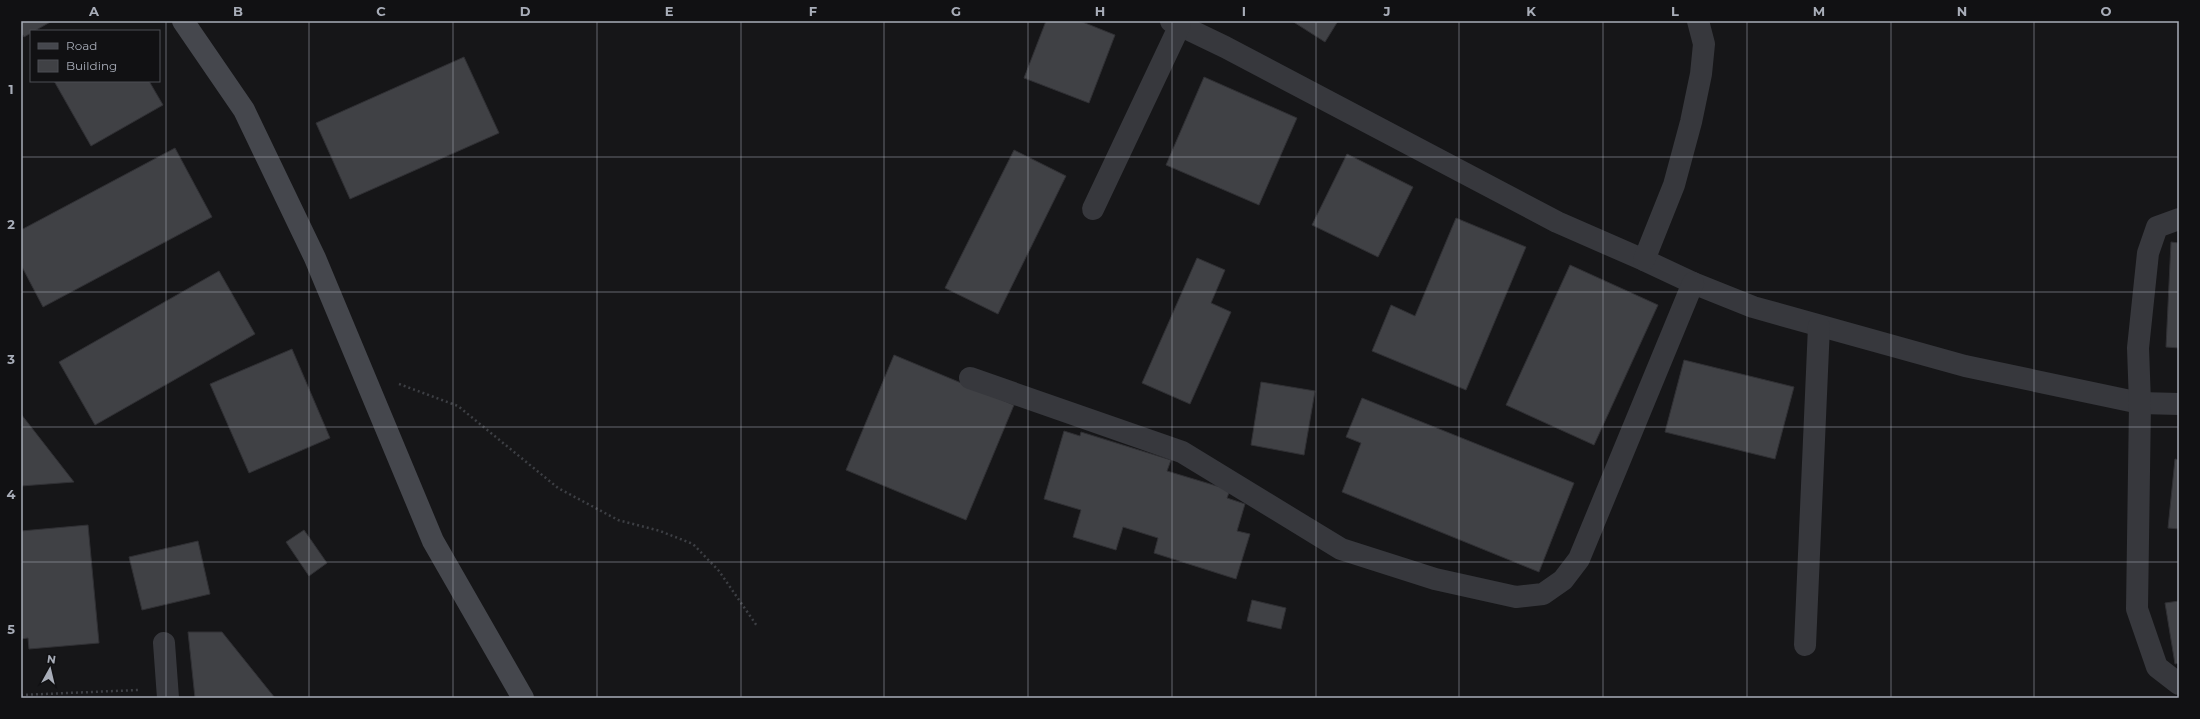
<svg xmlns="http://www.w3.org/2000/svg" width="2200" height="719" viewBox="0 0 2200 719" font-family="Montserrat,sans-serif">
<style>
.building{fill:#404145;stroke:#303034}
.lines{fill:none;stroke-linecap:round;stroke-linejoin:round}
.path{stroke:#3d3f44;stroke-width:2.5;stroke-dasharray:2 3;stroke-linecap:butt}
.minor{stroke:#37383d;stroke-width:22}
.secondary{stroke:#45474d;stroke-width:22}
.grid{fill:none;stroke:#a8adb8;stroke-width:1;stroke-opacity:0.55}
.neatline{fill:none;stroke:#a8adb8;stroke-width:1.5}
.grid-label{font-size:13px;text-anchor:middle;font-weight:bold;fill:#a8adb8}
</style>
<rect width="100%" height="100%" fill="#161618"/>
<g class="building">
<path d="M21,21H52L24,37L21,32Z"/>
<path d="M1046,21H1080L1115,35L1089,103L1024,78Z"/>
<path d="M1292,21H1338L1325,42Z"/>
<path d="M464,57L499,133L350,199L316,123Z"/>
<path d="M1204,77L1297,118L1259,205L1166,165Z"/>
<path d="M54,81H149L163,105L91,146Z"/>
<path d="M175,148L212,217L43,307L21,265V230Z"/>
<path d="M1014,150L1066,176L998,314L945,288Z"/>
<path d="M1347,154L1413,187L1378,257L1312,225Z"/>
<path d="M1456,218L1526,247L1466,390L1372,351L1391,305L1415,316Z"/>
<path d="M2171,242L2179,243V348L2166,347Z"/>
<path d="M1197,258L1225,270L1211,303L1231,312L1190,404L1142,383Z"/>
<path d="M1570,265L1658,305L1594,445L1506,405Z"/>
<path d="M219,271L255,334L95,425L59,362Z"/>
<path d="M292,349L330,438L249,473L210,384Z"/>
<path d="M894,355L1014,405L966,520L846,470Z"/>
<path d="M1684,360L1794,387L1775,459L1665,432Z"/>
<path d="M1261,382L1315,391L1304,455L1251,445Z"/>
<path d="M1362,398L1574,483L1539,572L1342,492L1361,443L1346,437Z"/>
<path d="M21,414L74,482L21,486Z"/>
<path d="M1064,431L1080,436L1081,432L1171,460L1167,471L1230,490L1227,498L1245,504L1237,531L1250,534L1236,579L1154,553L1158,538L1123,527L1116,550L1073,537L1081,510L1044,499Z"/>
<path d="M2175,459L2179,460V529L2168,528Z"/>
<path d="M88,525L99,643L29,649L28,638L21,639V531Z"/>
<path d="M304,530L327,563L309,576L286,542Z"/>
<path d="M198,541L210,594L142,610L129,557Z"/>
<path d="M1252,600L1286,608L1281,629L1247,621Z"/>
<path d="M2179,601V663L2175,664L2165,603Z"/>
<path d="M188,632H222L275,698H195Z"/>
</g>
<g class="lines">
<g class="path">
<path d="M399,384L458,406L558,488L618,520L660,531L693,544L719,571L757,626"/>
<path d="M21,695L138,690"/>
</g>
<g class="minor">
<path d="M1171,21L1225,47L1557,222L1644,260L1693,283L1753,307L1965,366L2140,403L2179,404"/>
<path d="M1093,209L1180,25"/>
<path d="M2179,219L2157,227L2148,253L2138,348L2140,403L2137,609L2157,667L2179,684"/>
<path d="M1644,260L1674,185L1691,122L1701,74L1704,44L1698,21"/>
<path d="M970,378L1182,452L1341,549L1435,579L1516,597L1543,594L1563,580L1579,559L1693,283"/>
<path d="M164,643L168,698"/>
<path d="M1805,645L1819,326"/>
</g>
<path class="secondary" d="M183,21L244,110L315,258L433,541L523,698"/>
</g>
<path class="grid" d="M166,21V698M309,21V698M453,21V698M597,21V698M741,21V698M884,21V698M1028,21V698M1172,21V698M1316,21V698M1459,21V698M1603,21V698M1747,21V698M1891,21V698M2034,21V698M21,157H2179M21,292H2179M21,427H2179M21,562H2179"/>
<rect width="2200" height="719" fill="none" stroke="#111113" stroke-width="44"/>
<rect x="30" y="30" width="130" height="52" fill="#111113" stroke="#4d4f55"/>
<rect x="38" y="43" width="20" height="6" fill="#45474d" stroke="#4d4f55"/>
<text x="66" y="50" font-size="12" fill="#a8adb8">Road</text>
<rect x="38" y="60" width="20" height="12" fill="#404145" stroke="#4d4f55"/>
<text x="66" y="70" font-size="12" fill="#a8adb8">Building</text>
<g transform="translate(50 669) rotate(8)" stroke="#111113" stroke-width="3" paint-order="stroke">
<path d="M0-3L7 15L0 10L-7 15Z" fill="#a8adb8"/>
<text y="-6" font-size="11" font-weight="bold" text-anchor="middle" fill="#a8adb8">N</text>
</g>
<rect x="22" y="22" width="2156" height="675" class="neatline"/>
<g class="grid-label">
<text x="94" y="16">A</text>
<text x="238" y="16">B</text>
<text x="381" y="16">C</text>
<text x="525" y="16">D</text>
<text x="669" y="16">E</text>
<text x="813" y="16">F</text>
<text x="956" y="16">G</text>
<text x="1100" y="16">H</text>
<text x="1244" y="16">I</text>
<text x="1387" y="16">J</text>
<text x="1531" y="16">K</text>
<text x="1675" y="16">L</text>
<text x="1819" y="16">M</text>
<text x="1962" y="16">N</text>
<text x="2106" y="16">O</text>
<text x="11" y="94">1</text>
<text x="11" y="229">2</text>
<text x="11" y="364">3</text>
<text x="11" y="499">4</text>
<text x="11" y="634">5</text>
</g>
</svg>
